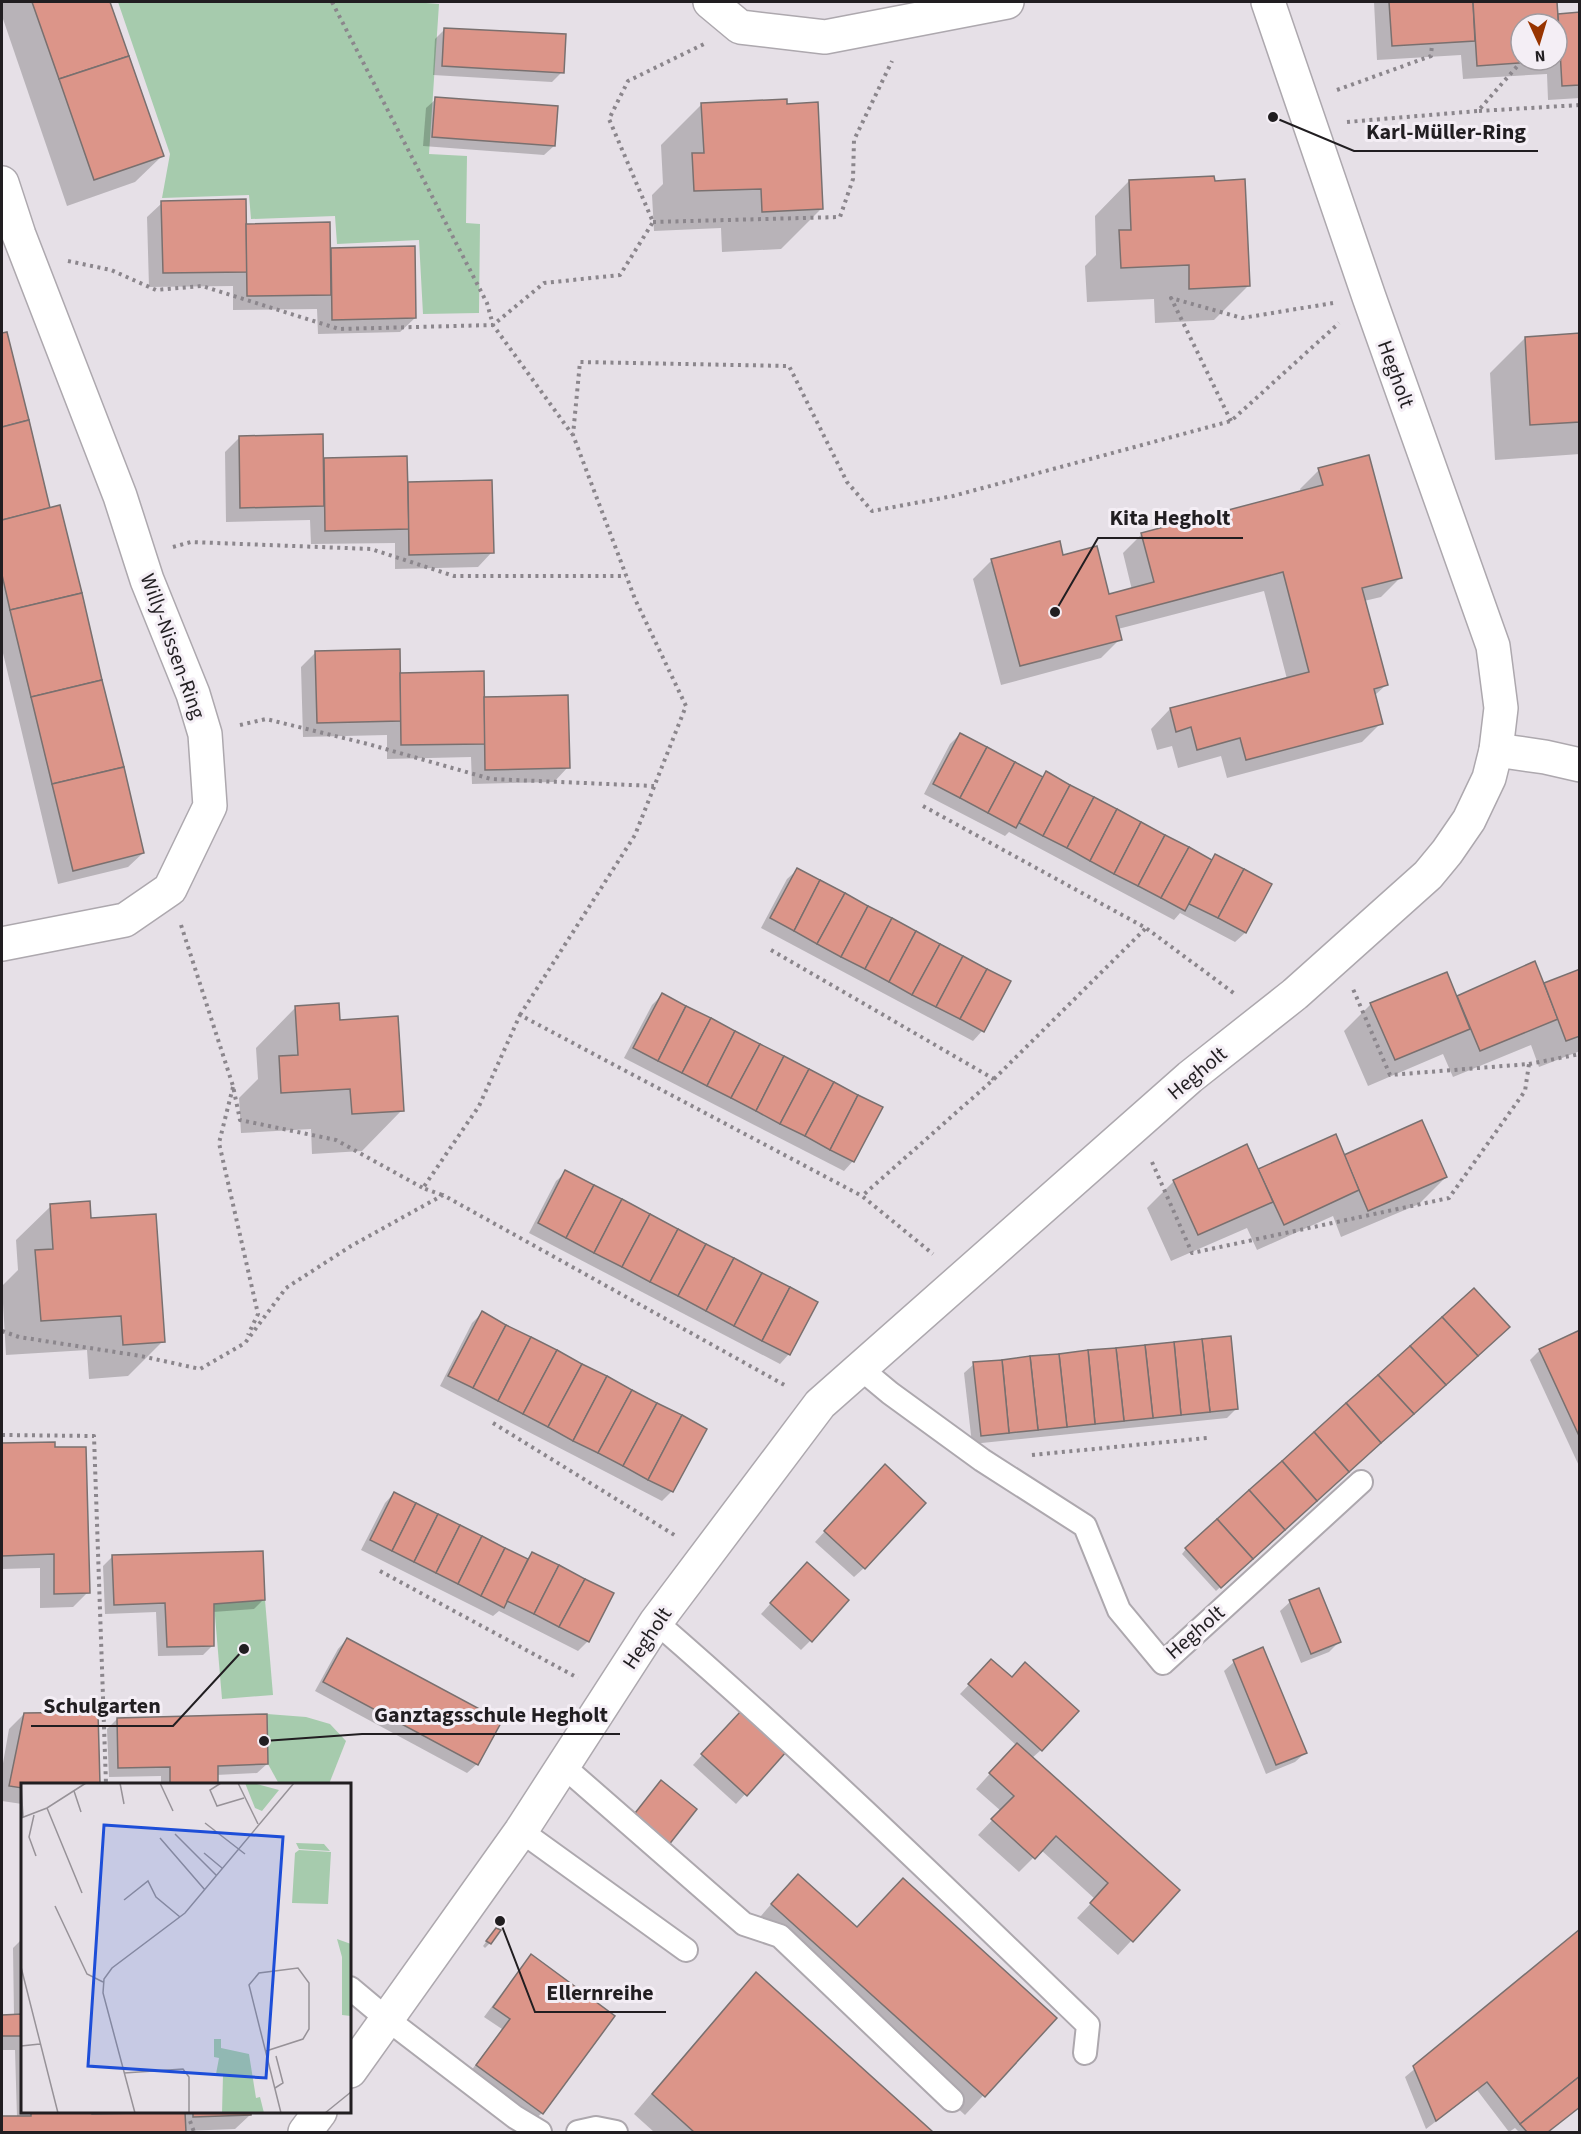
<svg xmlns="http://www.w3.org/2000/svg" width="1581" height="2134" viewBox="0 0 1581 2134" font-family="'Source Sans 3',sans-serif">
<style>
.green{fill:#a6cbad}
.shadow{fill:#0003;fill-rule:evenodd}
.building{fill:#dc9589;stroke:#79706f;stroke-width:1.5;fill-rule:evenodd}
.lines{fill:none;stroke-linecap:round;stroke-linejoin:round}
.lane-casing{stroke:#ada8ae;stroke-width:26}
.street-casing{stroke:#ada8ae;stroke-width:36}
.secondary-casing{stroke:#ada8ae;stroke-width:36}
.path{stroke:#8b868c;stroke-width:4;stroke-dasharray:3 4.5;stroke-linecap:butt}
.lane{stroke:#fff;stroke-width:22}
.street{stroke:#fff;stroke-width:33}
.secondary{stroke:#fff;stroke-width:33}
.labels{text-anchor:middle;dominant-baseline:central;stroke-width:6;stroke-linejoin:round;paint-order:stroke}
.street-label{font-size:21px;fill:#211e21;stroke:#f4eef5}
.inset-road{fill:none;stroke:#979298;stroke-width:1.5}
.view{fill:#1d4ed8;fill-opacity:0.15;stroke:#1d4ed8;stroke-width:3}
.inset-edge{fill:none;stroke:#211e21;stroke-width:3}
.leader{fill:none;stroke:#211e21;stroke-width:2}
.callout-dot{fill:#211e21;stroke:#f4eef5;stroke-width:2}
.callout-label{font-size:22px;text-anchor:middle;font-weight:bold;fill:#211e21;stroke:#f4eef5;stroke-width:6;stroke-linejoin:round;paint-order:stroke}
</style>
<rect width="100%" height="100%" fill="#e6e0e7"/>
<g class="green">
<path d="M118,2H413L439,4L429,154L467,156L466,223L480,224L479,313L423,314L419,240L337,244L335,216L251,219L249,195L162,198L170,154Z"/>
<path d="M265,1600L273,1695L222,1699L214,1604Z"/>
<path d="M267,1714L306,1717L330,1724L346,1741L329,1784H279L268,1764Z"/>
</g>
<g class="shadow">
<path d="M3,2H108L162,156L135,182L67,206L2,16Z"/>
<path d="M1374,2H1556L1557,15L1580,14V98L1548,100L1547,74L1463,79L1461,55L1377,60ZM1521,24H1557V60H1521Z"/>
<path d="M445,29L562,72L552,82L433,75L435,39Z"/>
<path d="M436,99L554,146L544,155L423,146L426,108Z"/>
<path d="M702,104L822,208L781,249L722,252L721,228L654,231L652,195L663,184L661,145Z"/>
<path d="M1129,181L1249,285L1214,320L1155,323L1154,299L1087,302L1085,266L1096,255L1095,216Z"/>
<path d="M162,203L329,249L413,248L415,318L400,332L318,334L317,309L233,310V286L149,287L147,217Z"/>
<path d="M6,334L49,510L143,853L128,867L58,884L2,649V335Z"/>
<path d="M1580,335V454L1495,460L1490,373L1525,338Z"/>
<path d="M240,437L322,460L406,458L407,484L491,482L492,552L478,567L395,569V543L311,544L310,520L226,522L225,452Z"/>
<path d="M1319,470L1400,578L1381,597L1364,601L1386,685L1374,696L1381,723L1362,742L1227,778L1221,756L1178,768L1172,746L1157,750L1151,729L1170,709L1287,679L1264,591L1118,629L1120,639L1101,658L1001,685L973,579L992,560L1062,556L1108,596L1132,590L1123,553L1142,534L1301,492L1300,489Z"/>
<path d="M316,652L483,699L568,767L554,782L472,784L471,757L387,759V735L303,737L301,667Z"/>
<path d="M960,734L1042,778L1046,773L1211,861L1216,856L1270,885L1245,933L1235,942L1180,913L1174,920L1009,832L1005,836L924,794L950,744Z"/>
<path d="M797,870L982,1031L973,1041L761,928L787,879Z"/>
<path d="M1534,963L1543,985L1580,971V1051L1539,1067L1531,1045L1453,1077L1443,1054L1368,1086L1344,1031L1371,1004L1446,973L1456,998Z"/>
<path d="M662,995L853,1161L844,1171L624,1058L652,1005Z"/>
<path d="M296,1007L338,1021L402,1110L362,1151L312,1154L311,1129L241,1133L239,1098L258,1079L256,1048Z"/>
<path d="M1343,1157L1446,1177L1419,1204L1341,1237L1333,1216L1257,1250L1247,1228L1171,1261L1147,1208L1174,1181L1258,1171Z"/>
<path d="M566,1172L789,1354L780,1364L529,1233L556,1181Z"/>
<path d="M51,1206L90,1220L163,1341L128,1376L89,1379L87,1350L6,1355L2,1286L18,1270L16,1240Z"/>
<path d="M482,1313L672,1491L662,1501L440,1386L472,1323Z"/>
<path d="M1508,1327L1216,1591L1182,1554L1186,1549Z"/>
<path d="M1580,1332V1468L1530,1360L1540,1350Z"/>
<path d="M974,1364L1236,1409L1227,1418L972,1444L964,1373Z"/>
<path d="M53,1443L88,1592L73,1607L40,1608V1568L2,1569V1445Z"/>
<path d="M876,1476L864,1568L854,1577L815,1542Z"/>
<path d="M394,1493L526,1560L532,1553L588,1641L578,1651L499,1611L493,1616L361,1550L385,1503Z"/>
<path d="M113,1556L264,1599L254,1609L213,1612V1645L203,1655L158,1656L156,1612L105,1614L103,1566Z"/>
<path d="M797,1574L811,1640L801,1650L761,1614Z"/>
<path d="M1290,1602L1339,1642L1329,1652L1301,1663L1280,1611Z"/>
<path d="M347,1639L477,1764L467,1773L315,1691L338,1649Z"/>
<path d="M1262,1649L1305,1753L1295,1762L1266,1774L1224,1671L1234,1662Z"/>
<path d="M982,1671L1041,1750L1032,1758L1178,1890L1118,1955L1077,1918L1095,1899L1041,1850L1019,1872L978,1835L1001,1811L976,1789L1016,1745L960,1694Z"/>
<path d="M24,1714H96L99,1784H22V1804L2,1801V1769L9,1729Z"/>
<path d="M117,1719L267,1764L257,1773L216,1775L217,1784H161V1776L109,1777L107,1729Z"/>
<path d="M731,1723L784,1752L736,1804L693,1765Z"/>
<path d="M779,1895L856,1928L1055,2018L965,2115L754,1924Z"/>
<path d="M1580,1931V2106L1547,2132H1519L1515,2128L1509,2132L1477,2090L1426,2129L1405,2077Z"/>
<path d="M492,1934L490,1943L485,1948L483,1946Z"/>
<path d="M22,1939V2112H91V2116L179,2114V2112H250V2115L235,2129L184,2131V2132H2V2118H17L15,2050H2V2016H14L13,1948Z"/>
<path d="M531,1956L542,2113L532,2122L468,2075L502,2029L484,2017L522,1966Z"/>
<path d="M756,1974L930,2132H654L634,2114L737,1993Z"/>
</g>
<g class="building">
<path d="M32,2H110L129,56L59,79Z"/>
<path d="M1389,2H1473L1475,41L1392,46Z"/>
<path d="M1473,2H1557L1561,60L1477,66ZM1521,24H1557V60H1521Z"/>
<path d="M1580,12V85L1562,86L1558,14Z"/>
<path d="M444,28L566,34L564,73L442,66Z"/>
<path d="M129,56L164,156L94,180L59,79Z"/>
<path d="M435,97L558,106L555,146L432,137Z"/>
<path d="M787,99V104L818,102L823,209L762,212L761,189L694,191L692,153H704L701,103Z"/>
<path d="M1214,176L1215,181L1245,179L1250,286L1189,289V265L1121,268L1119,230H1131L1129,180Z"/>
<path d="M246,199L247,272L163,273L161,201Z"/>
<path d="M330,222L331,295L247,296L246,224Z"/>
<path d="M415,246L416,318L332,320L331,248Z"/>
<path d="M7,332L29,420L2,427V333Z"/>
<path d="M1580,333V422L1530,425L1525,337Z"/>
<path d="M29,420L50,508L2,520V427Z"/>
<path d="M323,434L324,506L240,508L239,436Z"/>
<path d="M1369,455L1402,578L1362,588L1388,685L1374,689L1383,724L1246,760L1240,738L1197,750L1191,727L1176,732L1170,708L1309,672L1283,572L1116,616L1122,640L1020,666L991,559L1060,541L1063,555L1097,546L1109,594L1154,582L1141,533L1323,485L1318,468Z"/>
<path d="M407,456L409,529L325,531L324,458Z"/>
<path d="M492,480L494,553L409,555L408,482Z"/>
<path d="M60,505L82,593L10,610L2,575V520Z"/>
<path d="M82,593L102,680L31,697L10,610Z"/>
<path d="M400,649L401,721L317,723L315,651Z"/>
<path d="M484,671L485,744L401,745L400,673Z"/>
<path d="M102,680L124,767L52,784L31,697Z"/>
<path d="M568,695L570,768L485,770L484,697Z"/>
<path d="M960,733L987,747L960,798L933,784Z"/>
<path d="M987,747L1015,762L988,813L960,798Z"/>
<path d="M1015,762L1043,777L1016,828L988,813Z"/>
<path d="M124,767L144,853L73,871L52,784Z"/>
<path d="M1046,771L1070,785L1043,836L1019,823Z"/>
<path d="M1070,785L1094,797L1067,848L1043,836Z"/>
<path d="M1094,797L1117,809L1090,861L1067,848Z"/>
<path d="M1117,809L1141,822L1114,874L1090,861Z"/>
<path d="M1141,822L1165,835L1138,886L1114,874Z"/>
<path d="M1165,835L1189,847L1161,898L1138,886Z"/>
<path d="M1189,847L1212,860L1185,911L1161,898Z"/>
<path d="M1215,854L1244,869L1218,918L1189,904Z"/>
<path d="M797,868L820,880L794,931L770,918Z"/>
<path d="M1244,869L1272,884L1246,933L1218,918Z"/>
<path d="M820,880L845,893L817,944L794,931Z"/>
<path d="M845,893L868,906L841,957L817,944Z"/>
<path d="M868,906L892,918L865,969L841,957Z"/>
<path d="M892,918L916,931L889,982L865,969Z"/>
<path d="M916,931L940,944L912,995L889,982Z"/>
<path d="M940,944L963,956L936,1007L912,995Z"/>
<path d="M963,956L987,969L960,1019L936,1007Z"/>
<path d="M1535,961L1558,1019L1480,1051L1457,996Z"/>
<path d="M987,969L1011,981L984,1032L960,1019Z"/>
<path d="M1580,969V1036L1566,1041L1544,983Z"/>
<path d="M1447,972L1470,1029L1395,1060L1370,1003Z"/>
<path d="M662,993L686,1006L658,1061L633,1048Z"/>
<path d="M339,1003L340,1020L398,1016L404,1111L352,1114L350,1089L281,1093L279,1056L298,1055L295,1006Z"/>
<path d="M686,1006L711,1018L682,1073L658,1061Z"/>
<path d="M711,1018L735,1031L707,1086L682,1073Z"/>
<path d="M735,1031L760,1044L731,1098L707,1086Z"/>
<path d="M760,1044L784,1056L756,1111L731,1098Z"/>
<path d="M784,1056L809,1069L780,1124L756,1111Z"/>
<path d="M809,1069L834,1082L805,1136L780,1124Z"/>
<path d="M834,1082L858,1095L830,1150L805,1136Z"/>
<path d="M858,1095L883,1107L854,1162L830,1150Z"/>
<path d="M1422,1120L1447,1177L1368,1211L1344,1155Z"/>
<path d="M1336,1134L1359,1190L1284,1225L1258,1169Z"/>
<path d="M1247,1144L1273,1202L1198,1235L1173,1180Z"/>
<path d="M565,1170L594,1185L566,1238L538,1223Z"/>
<path d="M594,1185L622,1199L594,1253L566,1238Z"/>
<path d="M622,1199L650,1214L622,1267L594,1253Z"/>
<path d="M90,1201L91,1218L156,1214L165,1342L123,1345L121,1316L41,1321L35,1250L53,1249L50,1204Z"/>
<path d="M650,1214L678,1229L650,1282L622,1267Z"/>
<path d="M678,1229L706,1244L678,1296L650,1282Z"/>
<path d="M706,1244L734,1258L706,1311L678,1296Z"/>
<path d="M734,1258L762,1273L734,1326L706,1311Z"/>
<path d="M762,1273L790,1287L762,1341L734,1326Z"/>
<path d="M790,1287L818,1302L790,1355L762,1341Z"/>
<path d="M1474,1288L1510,1327L1478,1356L1442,1317Z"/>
<path d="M482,1311L506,1325L473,1388L448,1376Z"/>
<path d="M1442,1317L1478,1356L1446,1385L1410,1346Z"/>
<path d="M506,1325L531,1337L498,1401L473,1388Z"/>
<path d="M1580,1330V1438L1539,1349Z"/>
<path d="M1231,1336L1238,1409L1210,1412L1202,1339Z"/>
<path d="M531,1337L557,1350L523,1414L498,1401Z"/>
<path d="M1202,1339L1210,1412L1181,1415L1174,1342Z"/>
<path d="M1174,1342L1181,1415L1153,1418L1145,1345Z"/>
<path d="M1145,1345L1153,1418L1124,1421L1116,1348Z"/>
<path d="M1410,1346L1446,1385L1414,1414L1378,1375Z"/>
<path d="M1116,1348L1124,1421L1095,1424L1088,1350Z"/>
<path d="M557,1350L582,1364L548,1427L523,1414Z"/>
<path d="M1088,1350L1095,1424L1067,1427L1059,1354Z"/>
<path d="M1059,1354L1067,1427L1038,1430L1030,1356Z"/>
<path d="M1030,1356L1038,1430L1009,1433L1002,1360Z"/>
<path d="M1002,1360L1009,1433L981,1436L973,1362Z"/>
<path d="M582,1364L607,1376L573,1441L548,1427Z"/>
<path d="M1378,1375L1414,1414L1381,1443L1346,1403Z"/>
<path d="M607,1376L632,1390L598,1453L573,1441Z"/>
<path d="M632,1390L657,1403L623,1466L598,1453Z"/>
<path d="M657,1403L682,1415L648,1480L623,1466Z"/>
<path d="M1346,1403L1381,1443L1349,1472L1314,1432Z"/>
<path d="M682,1415L707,1429L673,1492L648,1480Z"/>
<path d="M1314,1432L1349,1472L1317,1501L1282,1461Z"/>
<path d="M55,1442V1447H86L90,1593L54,1594V1554L2,1556V1443Z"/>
<path d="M1282,1461L1317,1501L1285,1530L1249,1490Z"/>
<path d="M885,1464L926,1503L865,1569L824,1531Z"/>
<path d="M1249,1490L1285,1530L1253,1559L1217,1519Z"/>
<path d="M394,1492L416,1503L392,1551L370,1540Z"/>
<path d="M416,1503L438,1514L414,1562L392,1551Z"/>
<path d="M438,1514L460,1525L436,1573L414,1562Z"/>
<path d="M1217,1519L1253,1559L1221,1588L1185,1548Z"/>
<path d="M460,1525L482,1536L458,1584L436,1573Z"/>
<path d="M482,1536L505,1548L481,1596L458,1584Z"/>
<path d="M505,1548L528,1559L504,1608L481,1596Z"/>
<path d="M263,1551L265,1600L214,1604V1646L167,1647L165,1603L114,1605L112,1555Z"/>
<path d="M532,1552L559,1565L534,1614L507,1601Z"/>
<path d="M807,1562L849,1600L812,1642L770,1603Z"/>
<path d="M559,1565L585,1579L559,1627L534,1614Z"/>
<path d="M585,1579L614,1593L589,1642L559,1627Z"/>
<path d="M1319,1588L1341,1642L1311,1654L1289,1600Z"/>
<path d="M347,1638L502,1721L478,1765L323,1682Z"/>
<path d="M1263,1647L1307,1753L1276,1765L1233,1660Z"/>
<path d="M991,1659L1012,1677L1025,1662L1079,1711L1042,1751L968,1684Z"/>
<path d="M741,1711L786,1752L747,1796L701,1754Z"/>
<path d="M98,1712L100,1784H22V1788L9,1786L24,1713Z"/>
<path d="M267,1714L268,1764L218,1766V1784H170V1767L118,1768L117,1718Z"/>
<path d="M1017,1743L1180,1890L1133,1942L1090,1903L1108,1883L1056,1836L1035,1859L991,1819L1014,1796L989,1773Z"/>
<path d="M661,1780L697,1809L668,1846L632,1817Z"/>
<path d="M798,1874L857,1927L903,1878L1057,2018L985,2097L771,1904Z"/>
<path d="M496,1928L501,1930L491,1944L486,1941Z"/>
<path d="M1580,1929V2076L1520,2124L1487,2082L1436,2121L1413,2066Z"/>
<path d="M531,1954L615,2016L543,2114L476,2065L510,2019L493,2007Z"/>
<path d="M756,1972L933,2132H694L652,2094Z"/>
<path d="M22,2014V2036H2V2015Z"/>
<path d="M1580,2076V2107L1548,2132H1527L1520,2124Z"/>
<path d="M31,2112H92V2114L185,2112L186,2132H2V2116H31Z"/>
<path d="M193,2112H251V2115L193,2117Z"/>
</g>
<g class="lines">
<defs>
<g id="lane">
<path d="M860,1368L890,1393L982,1460L1085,1526L1119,1610L1163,1663L1361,1482"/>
<path d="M656,1622C805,1751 946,1888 1088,2025L1085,2053"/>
<path d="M562,1765L744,1924L780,1936L952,2100"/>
<path d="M521,1831L686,1950"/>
<path d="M350,1988L387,2019L515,2117L540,2132"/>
<path d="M578,2132L596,2128L616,2132"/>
</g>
<g id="street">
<path d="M710,2L740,27L825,37L1007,2"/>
<path d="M2,183L19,235L120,496L147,580L193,694L205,734L210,806L170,889L125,920L2,944"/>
<path d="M1496,750L1545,757L1580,765"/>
</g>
<g id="secondary">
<path d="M350,2071L521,1831L656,1622L820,1404L1190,1077L1295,994L1428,875L1447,852L1469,820L1489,778L1496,750L1501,708L1493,646L1369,297L1268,2"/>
<path d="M305,2132L320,2112"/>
</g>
</defs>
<use href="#lane" class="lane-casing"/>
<use href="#street" class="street-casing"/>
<use href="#secondary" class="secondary-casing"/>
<g class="path">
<path d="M332,2L487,303L493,325L572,434"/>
<path d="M1337,90L1431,56L1432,44"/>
<path d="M1479,111L1580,105"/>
<path d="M1347,122L1478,111L1520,63"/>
<path d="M653,222L840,217L853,179L854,140L892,61"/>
<path d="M68,261L111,270L156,290L202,286L339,329L493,325L544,283L620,275L653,222L609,119L628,81L704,44"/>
<path d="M1231,421L1171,298L1242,318L1333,303"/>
<path d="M173,547L191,542L371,549L454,576H626"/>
<path d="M240,725L266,719L368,744L491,779L654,786"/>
<path d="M923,806L1146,928L1235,994"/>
<path d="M181,925L233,1086L240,1120L336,1140L423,1188"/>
<path d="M771,950L994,1079L862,1196"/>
<path d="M520,1015L635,835L686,706L635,599L573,435L580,362L789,366L847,482L872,511L953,496L1231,421L1339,323"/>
<path d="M1529,1064L1580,1054"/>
<path d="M994,1079L1146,928"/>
<path d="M233,1087L219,1143L258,1314L248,1335"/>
<path d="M1152,1162L1192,1253L1449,1198L1525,1091L1529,1064L1390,1075L1353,989"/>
<path d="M442,1195L423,1188L479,1106L520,1015L862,1196L933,1254"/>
<path d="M2,1331L19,1337L141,1356L200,1369L245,1343L286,1288L351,1246L443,1195L788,1387"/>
<path d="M493,1423L676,1536"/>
<path d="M2,1435L94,1436L106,1784"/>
<path d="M1032,1455L1207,1438"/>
<path d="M380,1571L578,1678"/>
<path d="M190,2121L194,2132"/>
</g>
<use href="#lane" class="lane"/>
<use href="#street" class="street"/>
<use href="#secondary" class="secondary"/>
</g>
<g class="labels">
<g class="street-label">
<text transform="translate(1396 374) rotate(70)">Hegholt</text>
<text transform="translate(173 646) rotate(70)">Willy-Nissen-Ring</text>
<text transform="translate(1197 1073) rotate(-40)">Hegholt</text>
<text transform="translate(1195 1632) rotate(-41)">Hegholt</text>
<text transform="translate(647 1638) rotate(-56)">Hegholt</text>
</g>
</g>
<g transform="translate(21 1783)">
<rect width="330" height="330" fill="#e6e0e7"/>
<path d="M224,0H232L258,7L241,28L234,25ZM275,60L303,61L309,68L278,66ZM278,67L310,69L307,121L271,120L274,70ZM316,156L330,161V233L321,232V174ZM193,256H200V265L228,271L235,315L239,314L243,330H201L202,292L195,291L198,275L193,274Z" fill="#a6cbad"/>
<path class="inset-road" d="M0,0L2,35M99,0L103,21M139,0L152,28M200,0L189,7L196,23L223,15M217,0L237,41M53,8L60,29M26,25L61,110M13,32L8,54L15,73M0,35L26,25L65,0M184,40L224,71M154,51L195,92M139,55L184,107M183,70L201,85M103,117L127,98L135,114L159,134M34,123L66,191L82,199M0,184L37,330M0,263L19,261M245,268L282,256L288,246V200L277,185L238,190L228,202L260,330M103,290L162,286L168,294V330M254,305L262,300L255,273M114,330L82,210L83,196L91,185L164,130L273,0M304,330L330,309"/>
<path class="view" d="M83,42L262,54L245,295L67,283Z"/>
<rect width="330" height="330" class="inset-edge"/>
</g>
<path class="leader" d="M1273 117L1354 151H1538M1055 612L1098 538H1243M244 1649L173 1726H31M264 1741L362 1734H620M500 1921L535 2012H666"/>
<g class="callout-dot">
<circle cx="1273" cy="117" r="6"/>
<circle cx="1055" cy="612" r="6"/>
<circle cx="244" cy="1649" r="6"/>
<circle cx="264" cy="1741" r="6"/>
<circle cx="500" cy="1921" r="6"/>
</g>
<g class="callout-label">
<text x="1446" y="139">Karl-Müller-Ring</text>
<text x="1170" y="525">Kita Hegholt</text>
<text x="102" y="1713">Schulgarten</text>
<text x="491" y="1722">Ganztagsschule Hegholt</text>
<text x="600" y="2000">Ellernreihe</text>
</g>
<rect width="1581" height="2134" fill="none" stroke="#211e21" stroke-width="6"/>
<g transform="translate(1539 42) rotate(176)"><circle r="28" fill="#f4eef5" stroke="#a09ba0" stroke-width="1.5"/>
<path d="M0-4.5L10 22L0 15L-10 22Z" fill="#983400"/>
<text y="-9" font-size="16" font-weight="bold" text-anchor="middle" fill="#211e21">N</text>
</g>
</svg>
